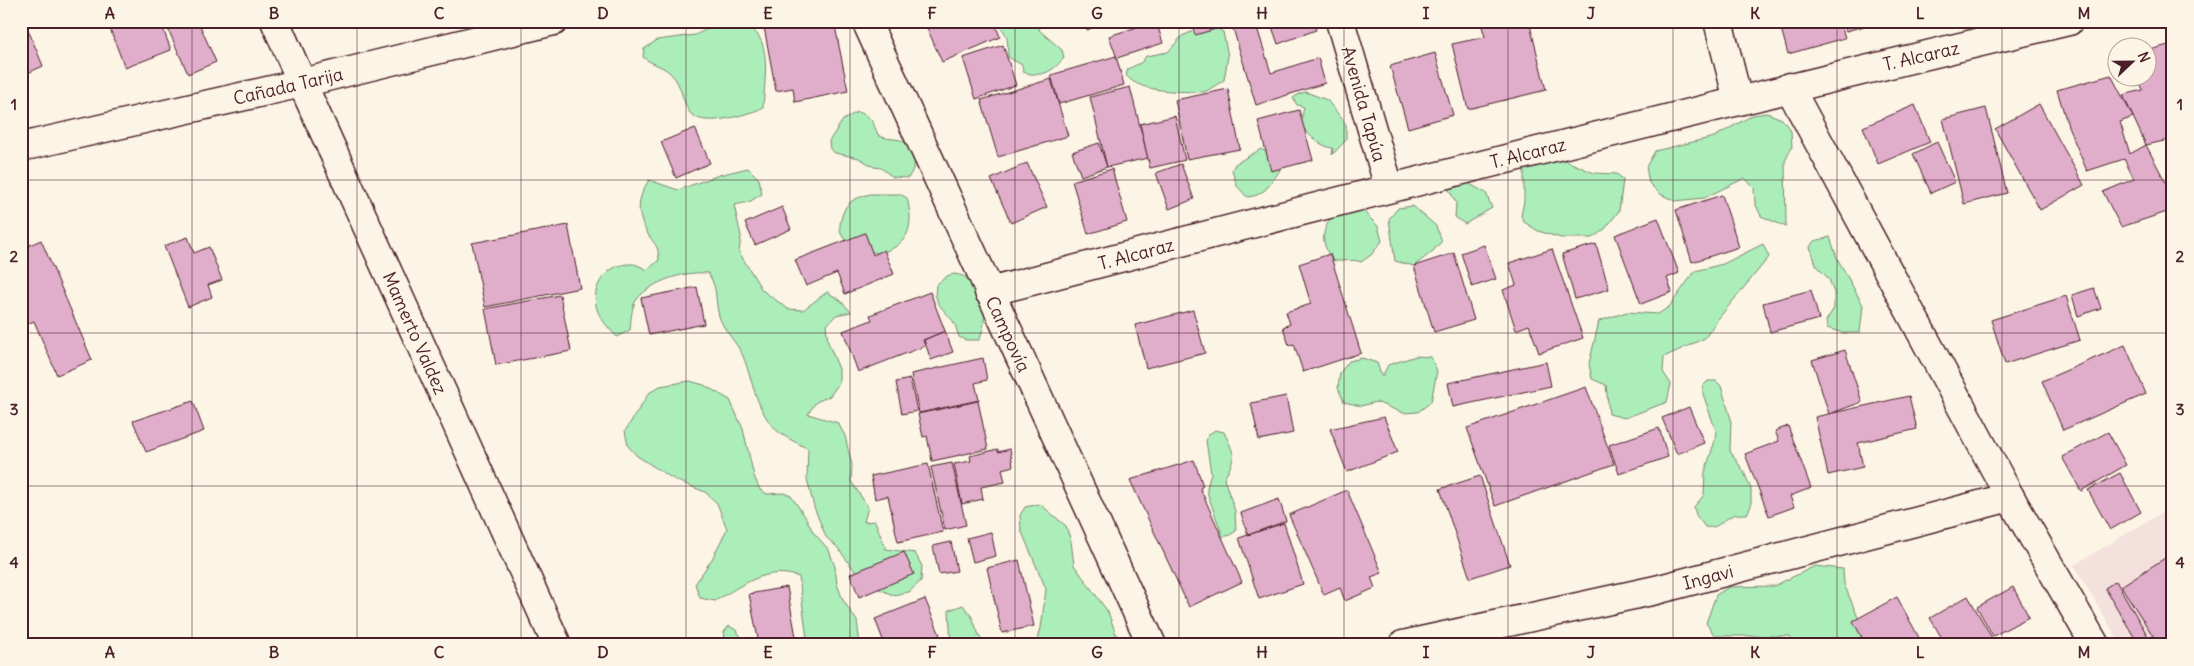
<svg xmlns="http://www.w3.org/2000/svg" width="2194" height="666" viewBox="0 0 2194 666" font-family="Delius,sans-serif">
<style>
.built{fill:#f4e0dd}
.green{fill:#abeeb9;stroke:#7a8672}
.building{fill:#e0aecb;stroke:#4a1f2b}
.lines{fill:none;stroke-linecap:round;stroke-linejoin:round}
.street-casing{stroke:#4a1f2b;stroke-width:31}
.secondary-casing{stroke:#4a1f2b;stroke-width:31}
.street{stroke:#fcf5e5;stroke-width:28}
.secondary{stroke:#fcf5e5;stroke-width:28}
.grid{fill:none;stroke:#4a1f2b;stroke-width:1;stroke-opacity:0.55}
.labels{text-anchor:middle;dominant-baseline:central;stroke-width:4;stroke-linejoin:round;paint-order:stroke}
.street-label{font-size:18px;fill:#4a1f2b;stroke:#fcf5e5}
.neatline{fill:none;stroke:#4a1f2b;stroke-width:2}
.grid-label{font-size:16px;text-anchor:middle;font-weight:bold;fill:#4a1f2b}
</style>
<rect width="100%" height="100%" fill="#fcf5e5"/>
<filter id="ink" filterUnits="userSpaceOnUse"><feTurbulence type="fractalNoise" baseFrequency=".02" numOctaves="2"/><feDisplacementMap in="SourceGraphic" scale="10" xChannelSelector="R" yChannelSelector="G"/><feConvolveMatrix kernelMatrix="1 2 1 2 8 2 1 2 1" color-interpolation-filters="sRGB"/></filter>
<g filter="url(#ink)">
<path class="built" d="M2173,506V645H2121L2074,565Z"/>
<g class="green">
<path d="M723,21C777,21 765,70 763,108C747,114 699,131 688,110C682,99 681,84 672,75C665,66 652,65 643,57L644,49L657,40L695,35Z"/>
<path d="M991,21H1041L1039,30L1062,50L1064,58C1052,72 1042,78 1023,72L1022,65L1008,57C1007,37 1010,32 991,21Z"/>
<path d="M1210,24L1223,32L1228,56L1224,80L1205,92C1183,91 1140,94 1126,75L1128,69L1142,62L1146,56L1168,52L1182,36Z"/>
<path d="M1306,92L1327,100L1346,124V140L1332,155L1333,148C1324,148 1308,136 1303,127C1300,121 1303,113 1304,107L1297,105L1293,98L1299,94Z"/>
<path d="M857,112C871,115 873,122 878,135C888,141 897,137 905,142C919,150 916,168 908,178L893,177L881,168L874,167L859,158L835,153L830,149L829,141L843,120Z"/>
<path d="M1767,113L1782,119L1791,131L1792,147L1785,161L1786,227L1761,216L1755,203L1754,188L1745,178L1704,198L1675,201L1660,194L1649,183L1646,167L1655,151L1714,137L1753,115Z"/>
<path d="M1261,149L1274,157L1280,170C1271,183 1265,196 1247,197L1237,186L1232,170L1235,164Z"/>
<path d="M1553,155L1594,173L1617,174L1623,180L1619,211L1605,229L1592,238H1561L1538,231L1524,222L1521,216L1524,201V169L1530,157Z"/>
<path d="M748,168L759,179L762,194L749,202L734,205L741,236L739,252L762,290L788,309L803,310L827,292L840,300L851,312L836,315L826,326L828,342L839,369V383L830,396L816,402L808,414L838,423L845,436L852,465L851,481L868,507L864,522L875,521L886,549L915,553L922,566L921,581L909,592L893,595L879,589L855,571L837,547L826,537L814,507L807,479L808,449C799,444 789,439 781,434C757,416 753,381 743,356C737,342 724,332 719,316C714,298 719,290 708,273C684,271 652,281 637,299C631,307 631,321 630,330L617,337C611,331 604,323 600,316C586,292 605,262 633,264C637,264 643,268 647,270L659,260C658,246 657,247 649,236C636,215 636,200 649,180L678,190L719,175Z"/>
<path d="M1442,176L1457,177L1486,193L1492,208L1465,224L1455,217L1456,203Z"/>
<path d="M870,194H900L907,198C912,217 913,237 893,248C888,250 884,253 878,253C874,253 868,250 864,248C846,243 835,237 842,216C846,201 856,198 870,194Z"/>
<path d="M1413,206L1436,226L1442,241L1432,252L1414,266L1395,261L1389,219L1398,208Z"/>
<path d="M1361,209L1378,226L1382,241L1371,255L1361,262C1351,258 1341,263 1331,260C1322,241 1320,234 1332,216Z"/>
<path d="M1830,237L1837,258L1863,305L1860,333H1843L1827,328L1826,321L1834,308V293L1829,279L1817,267L1810,247L1814,241Z"/>
<path d="M1763,244L1769,257L1718,319L1705,338L1664,357L1663,372L1671,384L1667,402L1625,418L1609,414L1606,385L1592,379L1589,364L1599,321L1627,312L1658,314L1669,307L1695,271L1723,264Z"/>
<path d="M954,274C986,277 990,316 979,340H966L959,337C957,332 956,325 953,321C943,308 933,304 936,285L947,276Z"/>
<path d="M1416,356L1431,357L1437,371L1431,402L1418,412L1403,413L1376,402L1361,406L1344,402L1338,388L1340,373L1349,361L1362,358L1377,363L1382,377L1388,365Z"/>
<path d="M690,381L704,385L730,400L743,429L754,476L760,490L767,494L784,493L791,496L806,518L813,532L829,550L835,567L837,584L843,600L857,621L860,645H802L807,639L799,577C767,565 741,586 715,601L700,598L695,584L712,559L727,529L717,503L705,492L675,480L637,456L628,446L625,431L649,393L660,386Z"/>
<path d="M1708,381H1716L1721,386L1731,419L1730,451L1744,472L1751,489V506L1747,514C1742,514 1735,514 1731,516C1721,522 1717,529 1705,527L1696,515L1694,507L1704,495L1705,472L1717,434L1703,394V386Z"/>
<path d="M1215,430L1224,432C1235,456 1237,455 1224,479L1235,511L1236,531L1230,535L1223,537L1208,495L1207,488L1211,473L1206,441L1209,434Z"/>
<path d="M1040,504L1066,526L1071,541L1074,565L1108,612L1120,645H1036L1041,628L1046,589L1021,530L1020,515L1025,507Z"/>
<path d="M1815,566L1843,569L1844,584L1862,627L1860,645H1794L1790,636H1715L1706,623L1716,595L1729,587L1774,586Z"/>
<path d="M963,605L972,617L983,645H951L949,610Z"/>
<path d="M729,626L736,630L747,645H726L724,632Z"/>
</g>
<g class="building">
<path d="M107,21H160L171,50L125,68Z"/>
<path d="M168,21H198L216,62L188,74L165,22Z"/>
<path d="M779,21H834L848,91L795,102L793,88L776,91L764,27L779,24Z"/>
<path d="M924,21H994L1000,37L942,62Z"/>
<path d="M1084,21H1106V22L1087,30Z"/>
<path d="M1156,21L1163,43L1117,58L1109,36Z"/>
<path d="M1191,21H1244L1195,35Z"/>
<path d="M1246,21H1255L1271,73L1318,58L1325,83L1256,105L1232,25Z"/>
<path d="M1270,21H1313L1316,30L1278,44Z"/>
<path d="M1486,21H1529L1546,90L1468,109L1452,44L1485,37L1481,23Z"/>
<path d="M1779,21H1840L1845,38L1788,54Z"/>
<path d="M1843,21H1875L1876,23L1846,31Z"/>
<path d="M27,27L43,66L21,76V29Z"/>
<path d="M2172,44L2173,139L2146,145L2123,95L2143,90L2138,78H2146V51Z"/>
<path d="M1003,45L1016,85L976,99L963,58Z"/>
<path d="M1435,53L1453,115L1408,128L1390,66Z"/>
<path d="M1116,56L1124,85L1059,104L1051,75Z"/>
<path d="M2111,75L2133,117L2120,122L2130,154L2146,145L2173,196V210L2121,227L2103,192L2134,179L2124,159L2087,171L2068,126L2057,90Z"/>
<path d="M1051,79L1068,136L998,157L981,100Z"/>
<path d="M1130,87L1148,158L1107,167L1090,97Z"/>
<path d="M1228,89L1240,149L1187,159L1175,100Z"/>
<path d="M2039,104L2084,185L2040,210L1995,129Z"/>
<path d="M1915,105L1930,142L1878,164L1863,127Z"/>
<path d="M1986,108L2007,193L1964,204L1943,119Z"/>
<path d="M1299,110L1313,160L1271,171L1258,121Z"/>
<path d="M1175,116L1185,160L1150,168L1140,124Z"/>
<path d="M695,128L710,163L676,178L661,142Z"/>
<path d="M1937,142L1955,182L1931,193L1913,154Z"/>
<path d="M1099,143L1107,167L1081,176L1072,152Z"/>
<path d="M1027,163L1047,207L1011,223L991,179Z"/>
<path d="M1181,164L1194,199L1169,209L1156,173Z"/>
<path d="M1112,169L1127,222L1088,234L1072,181Z"/>
<path d="M1722,195L1739,247L1692,262L1676,210Z"/>
<path d="M782,207L791,229L755,245L745,223Z"/>
<path d="M1658,218L1679,273L1667,278L1672,292L1641,304L1615,235Z"/>
<path d="M568,225L580,288L485,307L472,243Z"/>
<path d="M865,233L873,255L884,250L894,274L845,294L837,273L806,286L795,260Z"/>
<path d="M188,237L194,253L209,247L222,280L208,285L212,297L188,307L164,246Z"/>
<path d="M41,240L92,360L57,375L34,321L22,326L21,324V249Z"/>
<path d="M1596,244L1609,289L1575,299L1562,254Z"/>
<path d="M1484,245L1496,279L1472,287L1461,253Z"/>
<path d="M1552,249L1583,338L1539,353L1529,325L1516,330L1503,290L1516,285L1509,263Z"/>
<path d="M1454,253L1474,320L1434,332L1414,266Z"/>
<path d="M1330,254L1361,353L1303,372L1294,344L1289,345L1283,327L1290,324L1286,312L1311,304L1299,264Z"/>
<path d="M697,287L704,324L649,335L641,298Z"/>
<path d="M2094,288L2101,308L2078,316L2072,295Z"/>
<path d="M1811,290L1819,319L1770,332L1763,303Z"/>
<path d="M930,292L945,331L923,340L925,346L858,372L843,331L872,320L870,315Z"/>
<path d="M560,295L571,351L496,365L485,309Z"/>
<path d="M2066,296L2080,340L2005,364L1991,320Z"/>
<path d="M1193,310L1205,353L1146,368L1135,325Z"/>
<path d="M945,331L953,352L931,360L924,340Z"/>
<path d="M2125,345L2146,394L2063,430L2042,381Z"/>
<path d="M1845,350L1862,402L1829,414L1812,360Z"/>
<path d="M983,358L987,380L975,383L979,400L919,413L911,374Z"/>
<path d="M1546,362L1551,386L1453,407L1448,383Z"/>
<path d="M910,379L917,411L902,414L896,382Z"/>
<path d="M1586,387L1614,464L1495,506L1467,428Z"/>
<path d="M1286,396L1293,433L1259,440L1251,403Z"/>
<path d="M1909,396L1917,429L1858,443L1863,467L1828,475L1815,417Z"/>
<path d="M193,401L204,431L146,452L133,421Z"/>
<path d="M978,401L988,449L932,461L927,436L923,437L918,414Z"/>
<path d="M1689,407L1704,443L1677,454L1662,418Z"/>
<path d="M1384,417L1398,452L1347,472L1330,429Z"/>
<path d="M1788,426L1811,488L1790,496L1794,507L1769,516L1745,454L1779,441L1775,431Z"/>
<path d="M1659,428L1668,457L1619,474L1609,445Z"/>
<path d="M2108,432L2126,465L2081,491L2062,457Z"/>
<path d="M998,449V452L1010,449L1013,466L1002,469L1005,482L981,487L983,499L962,504L954,464L971,461L970,456Z"/>
<path d="M1194,460L1203,486L1200,488L1242,582L1189,607L1130,480Z"/>
<path d="M952,463L966,525L945,530L931,467Z"/>
<path d="M928,464L943,532L898,542L888,496L875,499L871,476Z"/>
<path d="M2120,473L2141,512L2110,530L2088,490Z"/>
<path d="M1480,476L1510,565L1470,578L1440,489Z"/>
<path d="M1347,490L1382,573L1371,577L1375,588L1345,601L1340,588L1324,595L1289,515Z"/>
<path d="M1279,499L1286,521L1248,535L1241,513Z"/>
<path d="M1284,523L1303,584L1259,599L1239,538Z"/>
<path d="M991,532L996,556L973,562L967,538Z"/>
<path d="M951,542L957,571L939,574L933,546Z"/>
<path d="M904,552L914,574L859,597L850,574Z"/>
<path d="M2173,553V645H2159L2121,586Z"/>
<path d="M1019,560L1034,626L1002,633L987,568Z"/>
<path d="M2116,581L2153,645H2139L2105,588Z"/>
<path d="M787,587L796,637L759,644L749,594Z"/>
<path d="M2013,587L2029,617L1993,636L1977,607Z"/>
<path d="M1968,596L1996,645H1946L1930,618Z"/>
<path d="M1897,597L1923,645H1866L1853,621Z"/>
<path d="M925,599L940,635L916,645H885L875,619Z"/>
</g>
<g class="lines">
<defs>
<g id="street">
<path d="M275,21L302,83L557,645"/>
<path d="M1340,21L1389,187"/>
<path d="M1718,21L1738,100"/>
<path d="M1789,87L2010,497L2095,645"/>
<path d="M21,147L302,83L554,21"/>
<path d="M989,292C1348,198 1707,107 2069,21"/>
<path d="M1403,645L1656,590L2010,497"/>
</g>
<path id="secondary" d="M866,21L1152,645"/>
</defs>
<use href="#street" class="street-casing"/>
<use href="#secondary" class="secondary-casing"/>
<use href="#street" class="street"/>
<use href="#secondary" class="secondary"/>
</g>
</g>
<path class="grid" d="M192,21V645M357,21V645M521,21V645M686,21V645M850,21V645M1015,21V645M1179,21V645M1344,21V645M1508,21V645M1673,21V645M1837,21V645M2002,21V645M21,180H2173M21,333H2173M21,486H2173"/>
<g class="labels">
<g class="street-label">
<text transform="translate(1921 56) rotate(-13)">T. Alcaraz</text>
<text transform="translate(288 86) rotate(-13)">Cañada Tarija</text>
<text transform="translate(1364 104) rotate(74)">Avenida Tapúa</text>
<text transform="translate(1528 153) rotate(-14)">T. Alcaraz</text>
<text transform="translate(1136 254) rotate(-15)">T. Alcaraz</text>
<text transform="translate(415 333) rotate(66)">Mamerto Valdez</text>
<text transform="translate(1008 334) rotate(65)">Campovía</text>
<text transform="translate(1708 577) rotate(-15)">Ingavi</text>
</g>
</g>
<rect width="2194" height="666" fill="none" stroke="#fcf5e5" stroke-width="55"/>
<g transform="translate(2132 62) rotate(68)"><circle r="24" fill="#fcf5e5" stroke="#b59f9b"/>
<path d="M0-4L9 19L0 12L-9 19Z" fill="#4a1f2b"/>
<text y="-8" font-size="14" font-weight="bold" text-anchor="middle" fill="#4a1f2b">N</text>
</g>
<rect x="28" y="28" width="2138" height="610" class="neatline"/>
<g class="grid-label">
<text x="110" y="19">A</text>
<text x="274" y="19">B</text>
<text x="439" y="19">C</text>
<text x="603" y="19">D</text>
<text x="768" y="19">E</text>
<text x="932" y="19">F</text>
<text x="1097" y="19">G</text>
<text x="1262" y="19">H</text>
<text x="1426" y="19">I</text>
<text x="1591" y="19">J</text>
<text x="1755" y="19">K</text>
<text x="1920" y="19">L</text>
<text x="2084" y="19">M</text>
<text x="14" y="110">1</text>
<text x="2180" y="110">1</text>
<text x="14" y="262">2</text>
<text x="2180" y="262">2</text>
<text x="14" y="415">3</text>
<text x="2180" y="415">3</text>
<text x="14" y="568">4</text>
<text x="2180" y="568">4</text>
<text x="110" y="658">A</text>
<text x="274" y="658">B</text>
<text x="439" y="658">C</text>
<text x="603" y="658">D</text>
<text x="768" y="658">E</text>
<text x="932" y="658">F</text>
<text x="1097" y="658">G</text>
<text x="1262" y="658">H</text>
<text x="1426" y="658">I</text>
<text x="1591" y="658">J</text>
<text x="1755" y="658">K</text>
<text x="1920" y="658">L</text>
<text x="2084" y="658">M</text>
</g>
</svg>
